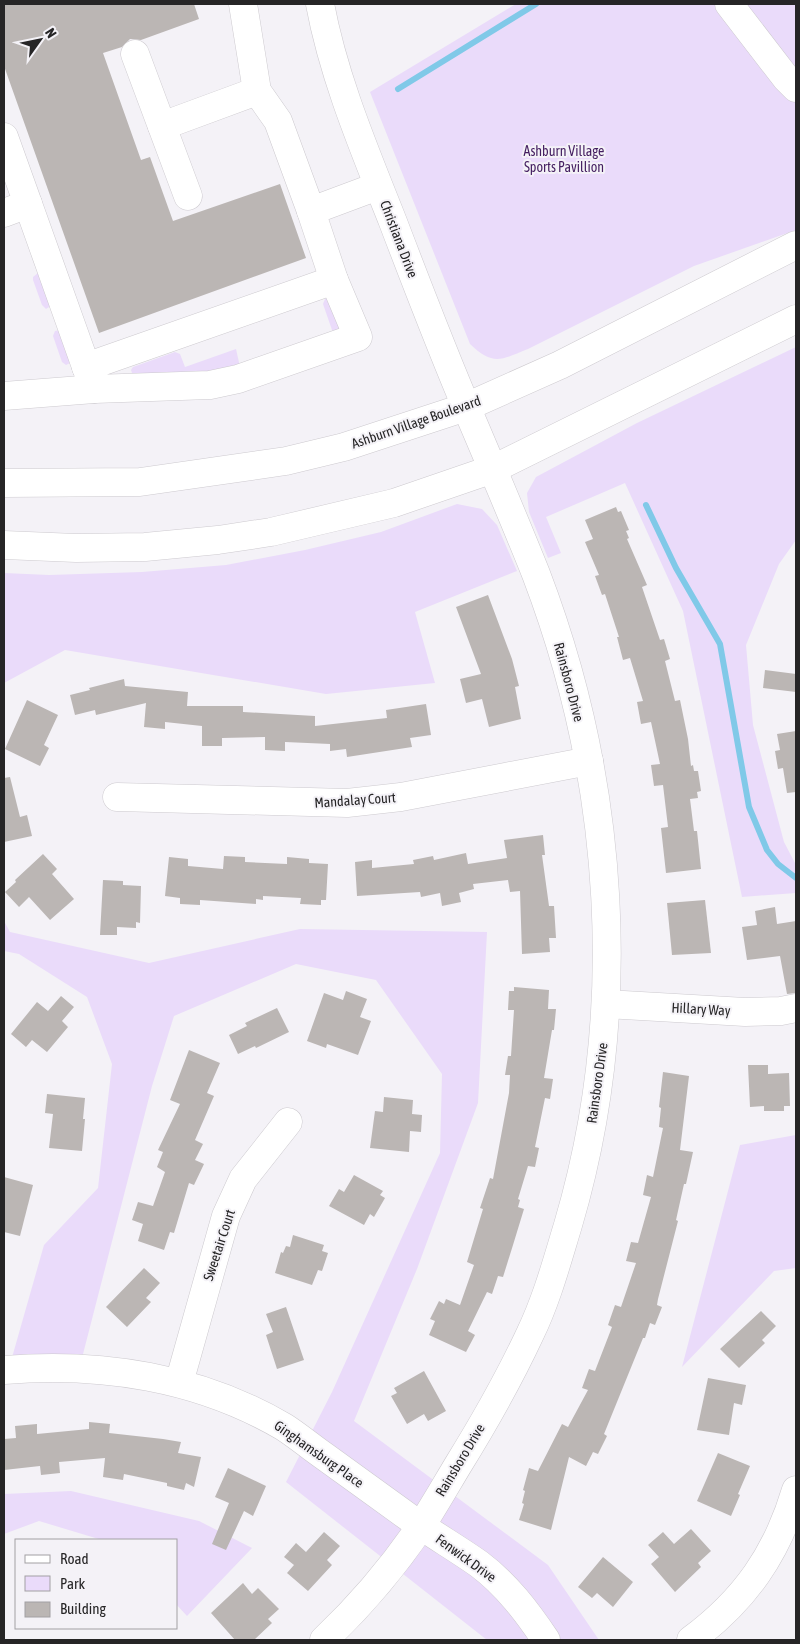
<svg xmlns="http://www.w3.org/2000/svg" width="800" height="1644" viewBox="0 0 800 1644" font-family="'Asap Condensed',sans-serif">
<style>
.green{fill:#eadbfa}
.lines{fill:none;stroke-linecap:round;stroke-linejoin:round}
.stream{stroke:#80c9e8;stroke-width:6}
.building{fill:#bbb6b4}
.minor-casing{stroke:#cdcacf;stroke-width:29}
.major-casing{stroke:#cdcacf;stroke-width:29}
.minor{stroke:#fff;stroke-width:28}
.major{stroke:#fff;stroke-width:28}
.labels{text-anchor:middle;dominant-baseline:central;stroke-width:4;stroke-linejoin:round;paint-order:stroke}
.park-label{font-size:14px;fill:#441e60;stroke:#f4f2f7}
.street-label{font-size:14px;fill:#262526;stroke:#f4f2f7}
</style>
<rect width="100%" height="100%" fill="#f4f2f7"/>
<g class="green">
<path d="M516,4H796V230L694,266L528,349C501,360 493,366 470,344L370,92Z"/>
<path d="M38,273L52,305L46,309L42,305L33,280V277Z"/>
<path d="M328,298L342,330L334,332L332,330L323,304L325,299Z"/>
<path d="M60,330L72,362L66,365L62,362L53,336L55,331Z"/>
<path d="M796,347V540L779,564L746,645L753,725L784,842L796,865V893L742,897L683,611L625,483L546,517L561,553L548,558L529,512L527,493L536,477L637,423Z"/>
<path d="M236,349L240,367L233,370L133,376L131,370L133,367L175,352L180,354L185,367Z"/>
<path d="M457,504L482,509L497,525L517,571L415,612L435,683L326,694L65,650L4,683V573L49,575L142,572L226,565L305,550L381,532Z"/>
<path d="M4,921L10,932L149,963L300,929L487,932L478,1103L417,1269L354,1421L548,1565L599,1640H487L286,1482L332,1392L440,1153L442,1074L376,980L296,964L174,1016L152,1086L82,1358L11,1361L44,1245L98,1188L112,1064L87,997L19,954L4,951Z"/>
<path d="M796,1135V1268L774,1271L682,1367L740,1145Z"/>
<path d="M71,1491L199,1521L252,1548L187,1616L176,1604V1540H102L39,1521L4,1534V1494Z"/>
</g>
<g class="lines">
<g class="stream">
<path d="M398,89L536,4"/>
<path d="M646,505L676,568L720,644L749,807L767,850L778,864L796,878"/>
</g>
</g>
<g class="building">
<path d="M4,4H194L199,19L141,40L130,39L122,47L103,53L141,160L150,157L173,221L280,184L306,258L99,333L4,66Z"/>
<path d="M616,507L618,512L621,511L629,530L626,531L629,538L627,539L647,585L642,587L660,640L664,639L670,659L665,661L675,701L680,700L688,739L691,766L693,765L694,771H698L701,791L697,792L698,798L690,799L694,831H697L701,869L666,873L661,828L668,827L663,785L654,786L651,765L660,764L651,722L641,724L637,702L643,701L630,658L623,660L617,637H619L605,594L602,595L595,576L599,575L585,542L593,539L585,520Z"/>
<path d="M488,595L512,659L519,686L515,687L521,719L489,727L482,699L466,703L460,679L481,674L456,607Z"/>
<path d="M765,670L796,674V692L763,688Z"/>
<path d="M124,679L125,686L188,692L187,706H243V712L315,716V726L387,718L386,710L426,704L431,735L410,738L412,747L347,757L346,749L330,751V744L285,742V751L265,750V737L222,738V746H202V726L165,722V729L144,727L146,703L96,715L95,710L75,715L70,695L90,690L89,688Z"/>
<path d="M27,700L58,715L44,745L49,748L40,766L5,749Z"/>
<path d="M796,731V792L787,793L783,768L778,769L775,751L780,750L777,734Z"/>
<path d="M10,777L20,817L27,815L32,836L4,842V778Z"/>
<path d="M543,835L545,855H542L549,906H554L556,938H549L550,952L522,954L520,891L510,892L508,880L473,884L474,889L459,893L461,902L442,906L440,893L421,897L420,892L357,896L355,862L372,860V868L414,864L413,860L433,856L434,860L466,853L468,864L507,858L504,840Z"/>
<path d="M43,854L57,869L52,874L74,899L50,920L29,897L19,907L5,892L16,882L15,880Z"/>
<path d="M224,856L245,857V862L287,864V857L309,859V863L328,864L326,900H321V905L300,904L301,898L263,896V900L256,899V904L200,900V905L180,904V898L165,896L169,857L188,859V866L223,869Z"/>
<path d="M103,880L123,881V885L141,886L140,923L136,922V928L117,927V935H100Z"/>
<path d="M705,900L711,953L672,955L667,903Z"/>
<path d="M775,907L777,924L796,921V993L787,994L780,956L747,960L742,927L757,925L755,911Z"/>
<path d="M514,987L549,990L548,1009H556L554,1030H552L544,1078L553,1079L550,1099L545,1098L535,1147L539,1148L535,1167L528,1166L518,1199L520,1200L518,1207L524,1209L513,1245L503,1277L498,1276L492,1294L487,1292L468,1331L475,1335L466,1352L429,1335L435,1321L430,1319L439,1301L444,1304L446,1299L460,1305L474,1265L467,1262L483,1209L480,1208L490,1178L493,1179L509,1093L510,1075H505L508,1056H511L514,1010H508L509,991H514Z"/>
<path d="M346,991L367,999L360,1017L371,1021L358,1055L327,1044L326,1048L307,1041L324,993L343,1000Z"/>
<path d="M61,996L74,1007L62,1021L68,1027L47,1052L32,1040L26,1047L11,1034L37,1002L48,1011Z"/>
<path d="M277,1008L289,1032L256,1048L255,1046L238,1054L229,1035L247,1026L245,1023Z"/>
<path d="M189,1050L220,1063L207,1093L214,1096L195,1140L203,1144L195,1160L204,1164L194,1185L189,1183L174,1233L170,1232L164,1250L138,1241L143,1224L132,1220L138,1202L153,1206L165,1172L157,1167L163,1152L158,1150L180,1104L170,1100Z"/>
<path d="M748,1065H768V1074L789,1073L790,1106H784V1111H764V1106L750,1107Z"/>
<path d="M663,1072L689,1076L680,1150L693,1152L686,1184H684L676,1220L678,1221L658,1299L657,1305L662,1307L655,1325L650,1323L645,1338H643L604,1434L607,1436L598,1454L593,1452L586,1466L569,1457L551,1530L519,1520L524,1504L522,1503L525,1491L523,1490L529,1468L538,1471L562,1424L568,1427L588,1390L582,1388L589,1369L595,1371L612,1327L608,1325L615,1305L621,1307L636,1263L626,1261L631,1242L638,1243L651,1197L643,1195L647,1175L653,1177L663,1128L659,1127L661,1108L659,1107Z"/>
<path d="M47,1094L85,1098L83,1119H85L82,1151L49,1148L53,1114L45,1113Z"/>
<path d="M384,1097L413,1100L412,1114L422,1115L421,1132L410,1131L409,1152L370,1148L375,1111L383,1112Z"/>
<path d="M354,1175L383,1191L380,1195L385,1198L374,1217L370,1214L364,1225L329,1206L339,1189L344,1192Z"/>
<path d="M4,1177L33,1185L20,1236L4,1232Z"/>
<path d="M293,1235L324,1245L322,1251L328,1253L322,1271L318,1270L312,1285L275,1273L281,1252L283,1253L286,1246L290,1247Z"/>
<path d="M144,1268L160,1283L146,1298L151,1302L127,1327L106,1307Z"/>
<path d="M286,1307L304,1360L277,1369L266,1335L273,1332L266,1314Z"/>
<path d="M761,1311L776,1326L762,1340L765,1343L739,1368L720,1349Z"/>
<path d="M424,1371L446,1411L428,1421L424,1414L407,1424L391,1396L397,1393L394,1388Z"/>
<path d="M708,1378L746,1385L742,1405L734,1403L729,1435L697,1430Z"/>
<path d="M89,1422L110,1424L109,1433L163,1439L181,1442L178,1453L201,1457L194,1487L186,1483L184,1490L167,1486V1483L124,1474L123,1480L103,1477L105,1458L59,1462L60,1473L41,1475L40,1466L4,1470V1439L16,1438L15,1426L37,1424V1434L89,1429Z"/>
<path d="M718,1453L750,1466L738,1494L740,1495L731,1516L697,1501Z"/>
<path d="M228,1468L266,1486L253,1516L244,1511L226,1550L212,1544L229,1503L215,1497Z"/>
<path d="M691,1529L711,1551L698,1563L701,1567L675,1592L651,1564L659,1557L648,1545L663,1532L674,1544Z"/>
<path d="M324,1532L340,1546L327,1560L332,1565L308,1591L287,1573L294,1565L284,1557L296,1543L306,1552Z"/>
<path d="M603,1557L633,1582L613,1607L597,1593L592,1598L578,1587Z"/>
<path d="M243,1583L252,1594L258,1588L279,1609L268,1619L272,1623L254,1640H235L211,1613Z"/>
</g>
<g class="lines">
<defs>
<g id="minor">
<path d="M243,4L257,91L278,121L311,211L378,186"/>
<path d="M320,4C334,79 365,151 393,222C417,285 441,348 468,411C491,465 514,519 536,574C615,781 631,1012 568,1225C557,1261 547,1299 530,1334C509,1379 484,1423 458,1465C446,1485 434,1506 421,1526C393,1567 360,1606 324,1640"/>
<path d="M729,4L786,78L796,88"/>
<path d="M135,54L188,196"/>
<path d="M162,126L257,91"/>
<path d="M4,137L28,204L4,213"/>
<path d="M311,211L334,280"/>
<path d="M86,367L334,280L358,337L238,379L210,385L94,389"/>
<path d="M4,396L94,389L28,204"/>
<path d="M117,797L347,803L401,797L589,761"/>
<path d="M606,1004L745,1012L781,1011L796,1008"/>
<path d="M4,1370C101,1362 199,1377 284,1427C298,1436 311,1447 324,1456C352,1476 379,1496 407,1516C430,1533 455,1547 479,1564C507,1585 527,1612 546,1640"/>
<path d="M179,1383L226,1216L243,1179L288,1122"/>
<path d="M691,1640C745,1600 777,1554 796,1490"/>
</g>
<g id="major">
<path d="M4,483L140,482L286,461L344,447L466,407L560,365L796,245"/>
<path d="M4,545L76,548L145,547L218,540L271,532L394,503L493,469L796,319"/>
</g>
</defs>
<use href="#minor" class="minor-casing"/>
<use href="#major" class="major-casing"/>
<use href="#minor" class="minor"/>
<use href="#major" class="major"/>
</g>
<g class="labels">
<g class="park-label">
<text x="564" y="151">Ashburn Village<tspan x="564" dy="16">Sports Pavillion</tspan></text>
</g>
<g class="street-label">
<text transform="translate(399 239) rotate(69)">Christiana Drive</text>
<text transform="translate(416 422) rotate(-19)">Ashburn Village Boulevard</text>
<text transform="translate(569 682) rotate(75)">Rainsboro Drive</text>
<text transform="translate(355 800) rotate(-4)">Mandalay Court</text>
<text transform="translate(701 1009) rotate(3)">Hillary Way</text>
<text transform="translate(597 1083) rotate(-82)">Rainsboro Drive</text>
<text transform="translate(219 1245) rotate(-72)">Sweetair Court</text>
<text transform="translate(319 1454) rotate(35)">Ginghamsburg Place</text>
<text transform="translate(460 1460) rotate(-59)">Rainsboro Drive</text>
<text transform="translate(466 1558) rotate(36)">Fenwick Drive</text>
</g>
</g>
<rect width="800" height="1644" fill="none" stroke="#262526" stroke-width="10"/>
<rect x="15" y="1539" width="162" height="90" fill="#f4f2f7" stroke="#a2a0a3"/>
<rect x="25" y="1555" width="25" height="8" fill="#ffffff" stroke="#a2a0a3"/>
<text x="60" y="1564" font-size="15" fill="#262526">Road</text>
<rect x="25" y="1576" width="25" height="15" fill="#eadbfa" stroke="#a2a0a3"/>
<text x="60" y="1589" font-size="15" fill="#262526">Park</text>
<rect x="25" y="1602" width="25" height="15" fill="#bbb6b4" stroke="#a2a0a3"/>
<text x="60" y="1614" font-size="15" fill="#262526">Building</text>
<g transform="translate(40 40) rotate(57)" stroke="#f4f2f7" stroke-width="4" paint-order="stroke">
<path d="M0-4L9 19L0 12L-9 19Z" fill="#262526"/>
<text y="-8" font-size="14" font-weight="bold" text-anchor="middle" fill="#262526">N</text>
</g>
</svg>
